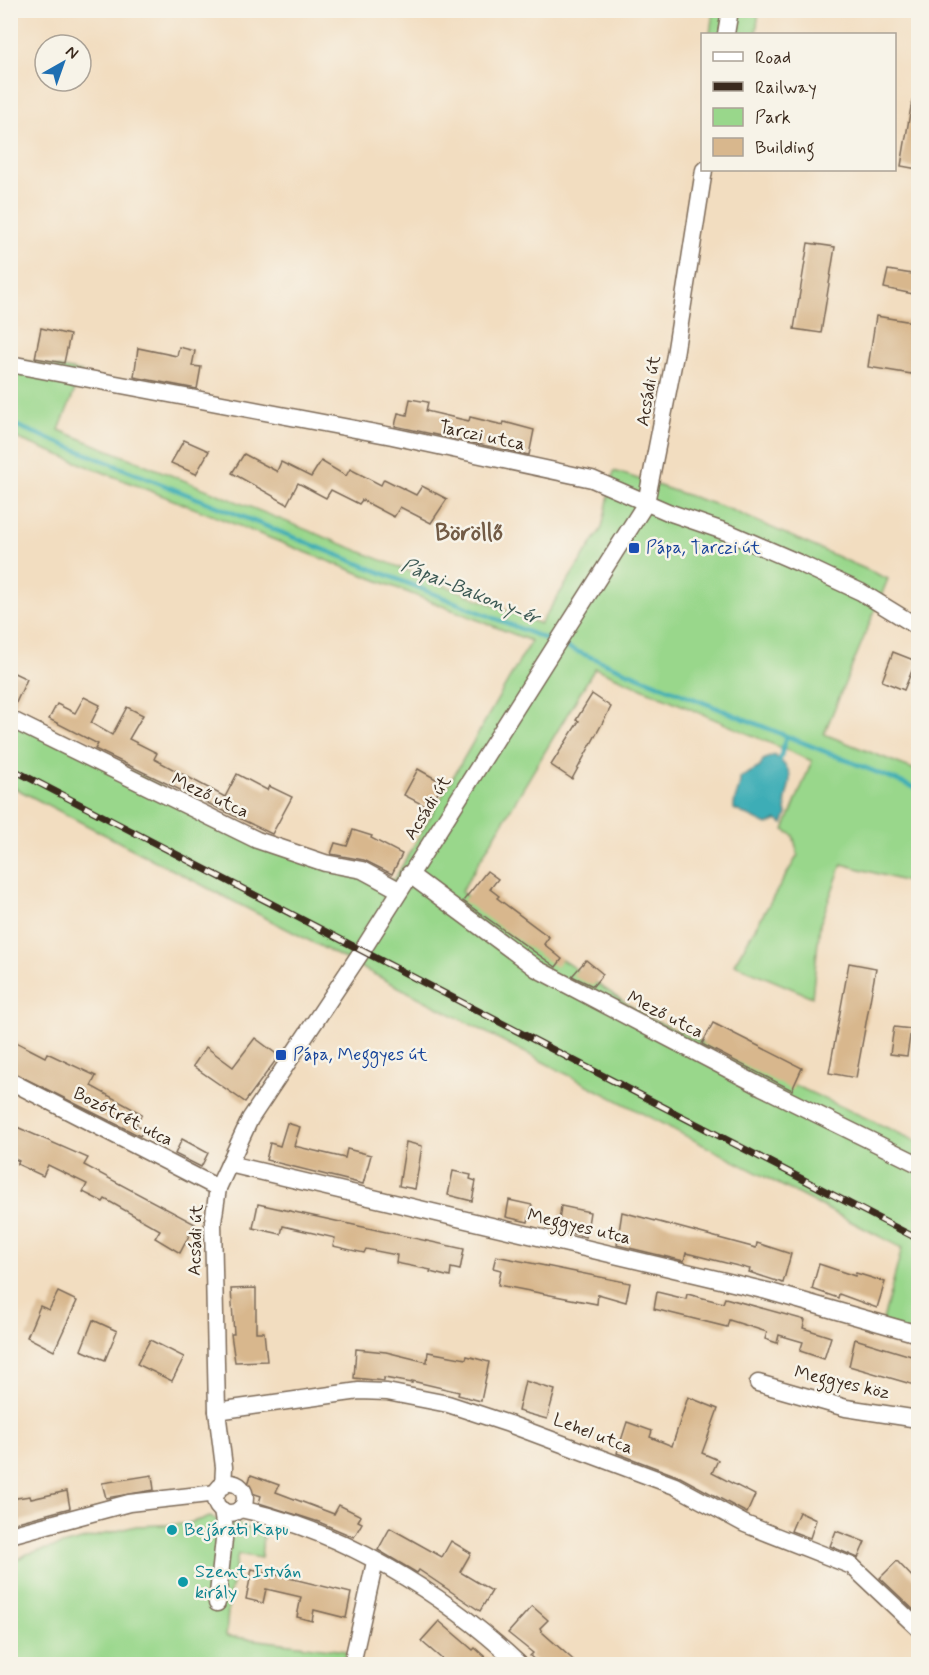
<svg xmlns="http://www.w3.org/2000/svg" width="929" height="1675" viewBox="0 0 929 1675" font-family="Mynerve,sans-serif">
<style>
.green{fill:#99d78b;stroke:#6a8054;stroke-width:1.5}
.water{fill:#3cadb6;stroke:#3c6c6a;stroke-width:1.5}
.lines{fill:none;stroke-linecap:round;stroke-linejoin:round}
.stream{stroke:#3cadb6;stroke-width:4.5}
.building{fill:#d8b78d}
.street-casing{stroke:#7b6957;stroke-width:19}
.street{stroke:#fff;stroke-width:16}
.rail-casing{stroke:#3b2a1e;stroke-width:7}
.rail{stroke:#f7f3e8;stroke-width:4.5;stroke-dasharray:14;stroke-linecap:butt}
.transit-dot{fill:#1a4fb4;stroke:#f7f3e8;stroke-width:2}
.culture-dot{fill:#0f9aa8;stroke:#f7f3e8;stroke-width:2}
.labels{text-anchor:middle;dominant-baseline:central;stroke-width:5;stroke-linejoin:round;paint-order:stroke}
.street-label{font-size:18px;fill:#3b2a1e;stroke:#f7f3e8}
.transit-label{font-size:18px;fill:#164399;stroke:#f7f3e8;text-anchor:start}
.culture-label{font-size:18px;fill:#0d838f;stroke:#f7f3e8;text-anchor:start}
.water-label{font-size:20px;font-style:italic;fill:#3b5853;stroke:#f7f3e8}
.district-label{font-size:24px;font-weight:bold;fill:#725b45;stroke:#f7f3e8}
</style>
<rect width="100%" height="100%" fill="#f7f3e8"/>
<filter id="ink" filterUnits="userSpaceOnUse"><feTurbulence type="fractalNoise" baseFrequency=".0167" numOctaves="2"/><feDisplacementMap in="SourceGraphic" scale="12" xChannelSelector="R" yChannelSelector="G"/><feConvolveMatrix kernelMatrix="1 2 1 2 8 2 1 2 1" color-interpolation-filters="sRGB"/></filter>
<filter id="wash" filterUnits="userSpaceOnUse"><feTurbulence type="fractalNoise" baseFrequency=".008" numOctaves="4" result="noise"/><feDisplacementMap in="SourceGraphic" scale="24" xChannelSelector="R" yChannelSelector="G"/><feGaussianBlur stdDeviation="1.35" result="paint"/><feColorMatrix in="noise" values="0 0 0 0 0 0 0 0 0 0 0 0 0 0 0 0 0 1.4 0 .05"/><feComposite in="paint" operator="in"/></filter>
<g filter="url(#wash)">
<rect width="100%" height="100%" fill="#f2ddc0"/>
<g class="green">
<path d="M713,11H759L756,34H710Z"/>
<path d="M11,358L82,372L59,430L540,624L602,528L614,471L729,509L888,579L824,734L918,771V885L842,864L820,924L812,997L734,964L798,855L793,835L784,830L812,761L595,668L461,892L647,1017L918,1142V1344L880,1331L902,1248L11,786L10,708L250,832L394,880L531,641L11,436Z"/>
<path d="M210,1517L225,1523L239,1524L263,1535L261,1558L238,1554L229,1597L226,1636L346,1651L345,1664H11L12,1563L27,1554L136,1526L185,1524Z"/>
</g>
<path class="water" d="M774,755C806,779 779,789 787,814L783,824L777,820L767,825L734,809C733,797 741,790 740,778L760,767L763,760Z"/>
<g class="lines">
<g class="stream">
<path d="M10,423L918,789"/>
<path d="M780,760L786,736"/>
</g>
</g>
<g id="blocks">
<g class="building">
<path d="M912,101L918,102V169L901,166Z"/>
<path d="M808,243L835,247L821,333L794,329Z"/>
<path d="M888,270L918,275V295L884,288Z"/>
<path d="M876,316L918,323V375L868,367Z"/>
<path d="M41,328L70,335L64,363L35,358Z"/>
<path d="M179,347L195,351L192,366L201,367L197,389L134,377L138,348L177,356Z"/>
<path d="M410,399L428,402L426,411L469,421L470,417L503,425L504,422L534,430L529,455L395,426L398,413L407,415Z"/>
<path d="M184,440L209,451L196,474L171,463Z"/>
<path d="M244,454L278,472L277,471L281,462L311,477L321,461L346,476L350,469L381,485L384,479L416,495L422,486L447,499L431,523L400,507L394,517L362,500L359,504L331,490L326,498L298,483L287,504L232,473Z"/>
<path d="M893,652L916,661L904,690L882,681Z"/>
<path d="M10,671L27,679L13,709H10Z"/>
<path d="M592,694L611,707L572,779L551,765L579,721L576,720Z"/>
<path d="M84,697L100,705L91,723L112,735L127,707L143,715L129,739L157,753L154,759L225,797L237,774L267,790L269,786L292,797L272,834L95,749L98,744L49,719L57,704L75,713Z"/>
<path d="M418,769L443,783L429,808L404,795Z"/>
<path d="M353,830L372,836L371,838L402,854L392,874L364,860L331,854L335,843L347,846Z"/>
<path d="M487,871L498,879L490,889L499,896L497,898L549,937L544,944L562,959L556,967L463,901Z"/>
<path d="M586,960L603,974L593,986L572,976Z"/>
<path d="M849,963L876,968L856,1078L829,1073Z"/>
<path d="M713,1023L802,1068L792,1090L702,1044Z"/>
<path d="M894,1027L911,1029L907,1056L890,1054Z"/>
<path d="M255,1038L279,1056L245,1102L193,1066L206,1047L233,1067Z"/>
<path d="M10,1039L45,1057L47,1053L96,1076L91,1086L142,1114L136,1125L144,1130L140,1136L10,1071Z"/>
<path d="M287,1123L300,1127L294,1146L345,1158L347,1149L371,1155L363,1184L266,1160L270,1143L280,1146Z"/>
<path d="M10,1124L88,1158L84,1165L195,1224L180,1253L155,1238L160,1230L105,1199L103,1202L83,1192L87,1184L48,1165L43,1176L17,1164L19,1161L10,1156Z"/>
<path d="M182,1139L208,1153L201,1167L175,1154Z"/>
<path d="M406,1142L422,1146L415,1189L399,1186Z"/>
<path d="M453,1171L471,1175L470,1179L476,1181L472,1201L448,1195Z"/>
<path d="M509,1200L532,1205L528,1222L506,1217Z"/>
<path d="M258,1204L464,1249L460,1270L451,1268L450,1277L430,1272L431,1270L396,1263L397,1255L366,1249L364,1253L333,1246L335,1238L283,1226L281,1234L253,1228Z"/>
<path d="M561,1206L590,1212L586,1237L558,1230Z"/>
<path d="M622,1212L756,1248L757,1243L791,1254L783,1283L749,1272L750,1269L686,1253L684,1261L617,1245Z"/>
<path d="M496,1256L630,1283L626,1302L598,1294L597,1304L498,1285L501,1270L493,1268Z"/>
<path d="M819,1264L855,1276L856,1273L885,1282L877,1308L839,1294L838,1298L812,1289Z"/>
<path d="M256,1288V1332H264L267,1361L235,1362L231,1334H234L231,1289Z"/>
<path d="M58,1292L77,1301L54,1351L27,1337L40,1306L49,1310Z"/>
<path d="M657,1292L686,1299L687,1294L723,1303L725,1298L805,1320L803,1328L831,1337L824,1359L800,1351L803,1342L779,1335L777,1343L765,1339L767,1332L729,1320L727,1327L654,1309Z"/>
<path d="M93,1320L117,1331L105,1360L81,1350Z"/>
<path d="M855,1339L918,1358V1386L849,1366Z"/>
<path d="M150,1340L184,1357L172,1381L137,1364Z"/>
<path d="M356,1349L386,1352L427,1362L428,1352L466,1359L467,1356L489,1362L481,1401L458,1395L459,1392L412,1381V1383L384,1378V1381L354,1378Z"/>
<path d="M525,1381L555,1390L547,1419L518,1411Z"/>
<path d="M688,1397L718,1409L702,1453L718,1460L712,1473L755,1495L747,1513L680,1477L617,1453L627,1422L652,1431L650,1437L672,1446Z"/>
<path d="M152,1475L154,1490L106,1498L102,1483Z"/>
<path d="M251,1475L279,1485L276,1492L334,1514L339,1505L361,1516L358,1521L362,1523L354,1537L319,1522L259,1503L261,1496L246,1491Z"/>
<path d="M67,1491L70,1508L10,1524V1499L30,1496L31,1499Z"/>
<path d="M799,1512L816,1520L810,1538L791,1531Z"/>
<path d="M390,1528L442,1557L451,1541L471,1553L460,1572L492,1591L480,1611L419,1570L417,1573L378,1550Z"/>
<path d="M836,1531L865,1542L858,1558L830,1546Z"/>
<path d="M897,1561L918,1583V1614L880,1578Z"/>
<path d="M252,1569L351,1593L346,1618L314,1610L312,1621L297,1617L301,1597L266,1589L263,1603L246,1599Z"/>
<path d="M532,1606L548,1620L540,1628L542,1632L579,1665H541L530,1656L533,1653L508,1633Z"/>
<path d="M439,1621L473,1650L475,1648L494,1665H449L421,1641Z"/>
</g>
</g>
</g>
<g filter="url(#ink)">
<use href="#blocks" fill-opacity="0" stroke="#7b6957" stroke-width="1.5"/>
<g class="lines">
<defs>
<g id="street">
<path d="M726,34L730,10"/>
<path d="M10,364L392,436L592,479L668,512L732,534L799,563L861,592L918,627"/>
<path d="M10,719L257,840L325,863L362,870L399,890"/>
<path d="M409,874L537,969L762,1087L918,1164"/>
<path d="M10,1081L218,1188"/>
<path d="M229,1164L767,1291L918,1334"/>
<path d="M758,1383L846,1408L918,1419"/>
<path d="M217,1411L359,1391L387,1392L448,1404L509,1424L675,1486L745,1524L852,1566L918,1628"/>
<circle cx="230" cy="1498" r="15"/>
<path d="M223,1486L224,1467L217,1411L213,1222L218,1188L250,1119L362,951L646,503L675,355L704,170"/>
<path d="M240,1509C341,1530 445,1594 519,1664"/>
<path d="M10,1535L129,1503L217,1493"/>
<path d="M217,1603L225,1530L222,1510"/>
<path d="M352,1664L375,1562"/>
</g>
</defs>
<use href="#street" class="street-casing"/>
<use href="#street" class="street"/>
<defs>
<path id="rail" d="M10,768L918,1239"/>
</defs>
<use href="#rail" class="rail-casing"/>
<use href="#rail" class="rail"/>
</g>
</g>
<g class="transit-dot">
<rect x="628" y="542" width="12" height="12" rx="3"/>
<rect x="275" y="1049" width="12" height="12" rx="3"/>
</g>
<g class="culture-dot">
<circle cx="172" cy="1530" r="6"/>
<circle cx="183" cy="1582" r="6"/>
</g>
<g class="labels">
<g class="street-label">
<text transform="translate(649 391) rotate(-80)">Acsádi út</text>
<text transform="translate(482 436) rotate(12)">Tarczi utca</text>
<text transform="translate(210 796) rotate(25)">Mező utca</text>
<text transform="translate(428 808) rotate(-58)">Acsádi út</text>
<text transform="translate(665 1015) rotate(27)">Mező utca</text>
<text transform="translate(123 1117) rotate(27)">Bozótrét utca</text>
<text transform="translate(579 1227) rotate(13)">Meggyes utca</text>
<text transform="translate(196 1240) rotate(-88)">Acsádi út</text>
<text transform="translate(842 1383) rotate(13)">Meggyes köz</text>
<text transform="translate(593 1434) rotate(21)">Lehel utca</text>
</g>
<g class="transit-label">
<text x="646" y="548">Pápa, Tarczi út</text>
<text x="293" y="1055">Pápa, Meggyes út</text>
</g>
<g class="culture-label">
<text x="184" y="1530">Bejárati Kapu</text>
<text x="195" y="1572">Szent István<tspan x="195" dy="21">király</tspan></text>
</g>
<g class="water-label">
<text transform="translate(470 592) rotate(22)">Pápai-Bakony-ér</text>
</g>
<g class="district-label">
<text x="469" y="533">Böröllő</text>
</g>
</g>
<rect width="929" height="1675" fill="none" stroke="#f7f3e8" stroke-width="36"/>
<rect x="701" y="33" width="195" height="138" fill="#f7f3e8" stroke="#aca397" stroke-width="1.5"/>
<rect x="713" y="52" width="30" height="9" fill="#ffffff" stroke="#aca397" stroke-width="1.5"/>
<text x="755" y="63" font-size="18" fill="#3b2a1e">Road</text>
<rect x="713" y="82" width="30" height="9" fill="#3b2a1e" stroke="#aca397" stroke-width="1.5"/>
<text x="755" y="93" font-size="18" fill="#3b2a1e">Railway</text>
<rect x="713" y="108" width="30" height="18" fill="#99d78b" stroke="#aca397" stroke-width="1.5"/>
<text x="755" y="123" font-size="18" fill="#3b2a1e">Park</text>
<rect x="713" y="138" width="30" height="18" fill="#d8b78d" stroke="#aca397" stroke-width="1.5"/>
<text x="755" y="153" font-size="18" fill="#3b2a1e">Building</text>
<g transform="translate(63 63) rotate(40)"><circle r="28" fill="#f7f3e8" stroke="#aca397" stroke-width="1.5"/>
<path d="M0-4.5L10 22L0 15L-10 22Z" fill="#1f6fb2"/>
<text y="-9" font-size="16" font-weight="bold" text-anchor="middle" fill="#3b2a1e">N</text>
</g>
</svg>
